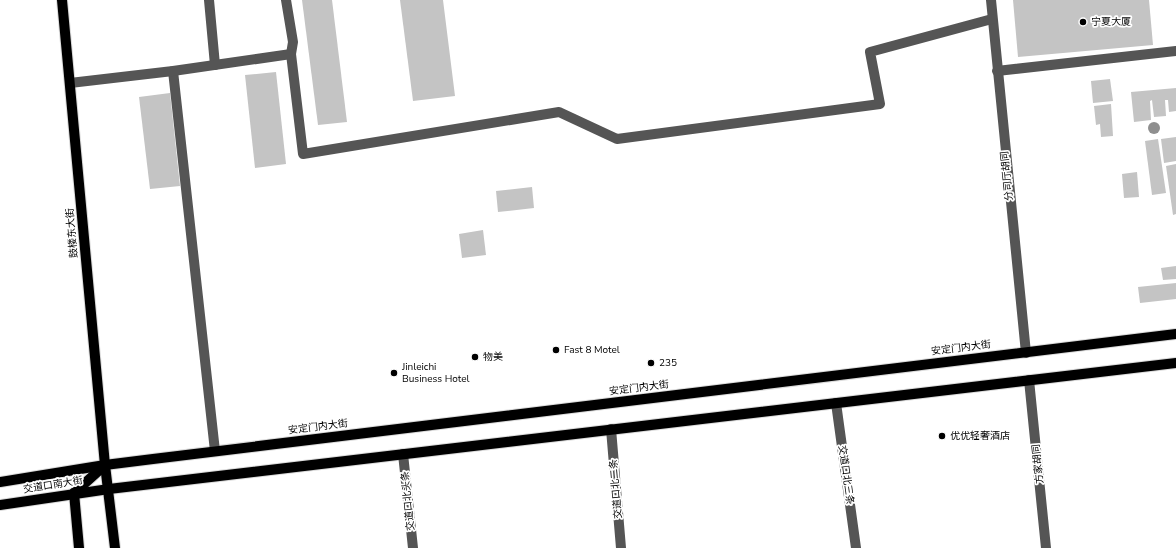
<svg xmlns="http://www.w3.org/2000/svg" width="1176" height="548" viewBox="0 0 1176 548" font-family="'Nunito Sans','Noto Sans SC',sans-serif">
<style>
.building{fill:#c4c4c4}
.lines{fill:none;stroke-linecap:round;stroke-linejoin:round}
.major-casing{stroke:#dbdbdb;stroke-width:12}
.minor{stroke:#555;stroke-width:10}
.major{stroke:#000;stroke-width:10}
.tree{fill:#8f8f8f}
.poi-dot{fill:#000;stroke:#fff;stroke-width:1.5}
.labels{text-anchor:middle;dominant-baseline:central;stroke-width:3.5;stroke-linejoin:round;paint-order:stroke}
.poi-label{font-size:10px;fill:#000;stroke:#fff;text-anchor:start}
.street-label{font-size:10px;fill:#000;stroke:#fff}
</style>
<rect width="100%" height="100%" fill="#fff"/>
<g class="building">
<path d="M302,0H332L347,122L318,125Z"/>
<path d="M400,0H443L455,96L413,101Z"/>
<path d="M1013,0H1149L1153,45L1018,57Z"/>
<path d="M276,72L286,164L255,168L245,75Z"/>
<path d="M1110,79L1113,101L1093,103L1091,81Z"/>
<path d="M1176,88V111L1169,112L1168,100H1165L1166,116L1154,117L1152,100L1150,101L1151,120L1134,122L1131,92Z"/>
<path d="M170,93L180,186L150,189L139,97Z"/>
<path d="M1111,104L1113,136L1101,137L1100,124L1096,125L1094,106Z"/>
<path d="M1176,137V161L1164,163L1161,139Z"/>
<path d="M1158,139L1166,193L1152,195L1145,141Z"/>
<path d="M1176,164V214L1173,215L1166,166Z"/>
<path d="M1137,172L1139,197L1124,198L1122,174Z"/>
<path d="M532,187L534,208L498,212L496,191Z"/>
<path d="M483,230L486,255L462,258L459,234Z"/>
<path d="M1176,266V279L1163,280L1161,268Z"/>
<path d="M1176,283V299L1140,303L1138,287Z"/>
</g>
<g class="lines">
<defs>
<g id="major">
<path d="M62,0L105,465L115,548"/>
<path d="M0,482L105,465L153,459L1176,334"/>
<path d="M74,493L79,548"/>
<path d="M74,493L105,465"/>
<path d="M0,505L109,489L1176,363"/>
</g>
</defs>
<use href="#major" class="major-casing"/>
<g class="minor">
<path d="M209,0L215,65"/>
<path d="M286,0L293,42L291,54"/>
<path d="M991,0L1026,353"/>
<path d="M173,71L215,451"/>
<path d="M997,71L1176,51"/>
<path d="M70,83L173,71L291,54L303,154L559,112L617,139L880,104L870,52L992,19"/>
<path d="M1029,380L1046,548"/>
<path d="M836,403L856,548"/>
<path d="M611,429L621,548"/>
<path d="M403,454L413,548"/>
</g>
<use href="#major" class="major"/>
</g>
<circle class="tree" cx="1154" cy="128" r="6"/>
<g class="poi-dot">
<circle cx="1083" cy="22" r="4"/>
<circle cx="556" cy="350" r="4"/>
<circle cx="475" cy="357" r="4"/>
<circle cx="651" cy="363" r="4"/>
<circle cx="394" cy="373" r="4"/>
<circle cx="942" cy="436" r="4"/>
</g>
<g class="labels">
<g class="poi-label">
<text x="1091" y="22">宁夏大厦</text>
<text x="564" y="350">Fast 8 Motel</text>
<text x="483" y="357">物美</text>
<text x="659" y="363">235</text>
<text x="402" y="367">Jinleichi<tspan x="402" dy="12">Business Hotel</tspan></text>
<text x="950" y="436">优优轻奢酒店</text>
</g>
<g class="street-label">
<text transform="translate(1007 176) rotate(-96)">分司厅胡同</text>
<text transform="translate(72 233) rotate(-95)">鼓楼东大街</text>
<text transform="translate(961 348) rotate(-7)">安定门内大街</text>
<text transform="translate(639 388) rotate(-7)">安定门内大街</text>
<text transform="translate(318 427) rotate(-7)">安定门内大街</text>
<text transform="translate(1038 464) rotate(-96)">方家胡同</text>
<text transform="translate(846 475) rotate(82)">交道口北三条</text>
<text transform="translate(53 485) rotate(-9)">交道口南大街</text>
<text transform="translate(616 489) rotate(-95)">交道口北二条</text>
<text transform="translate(408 501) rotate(-96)">交道口北头条</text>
</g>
</g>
</svg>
